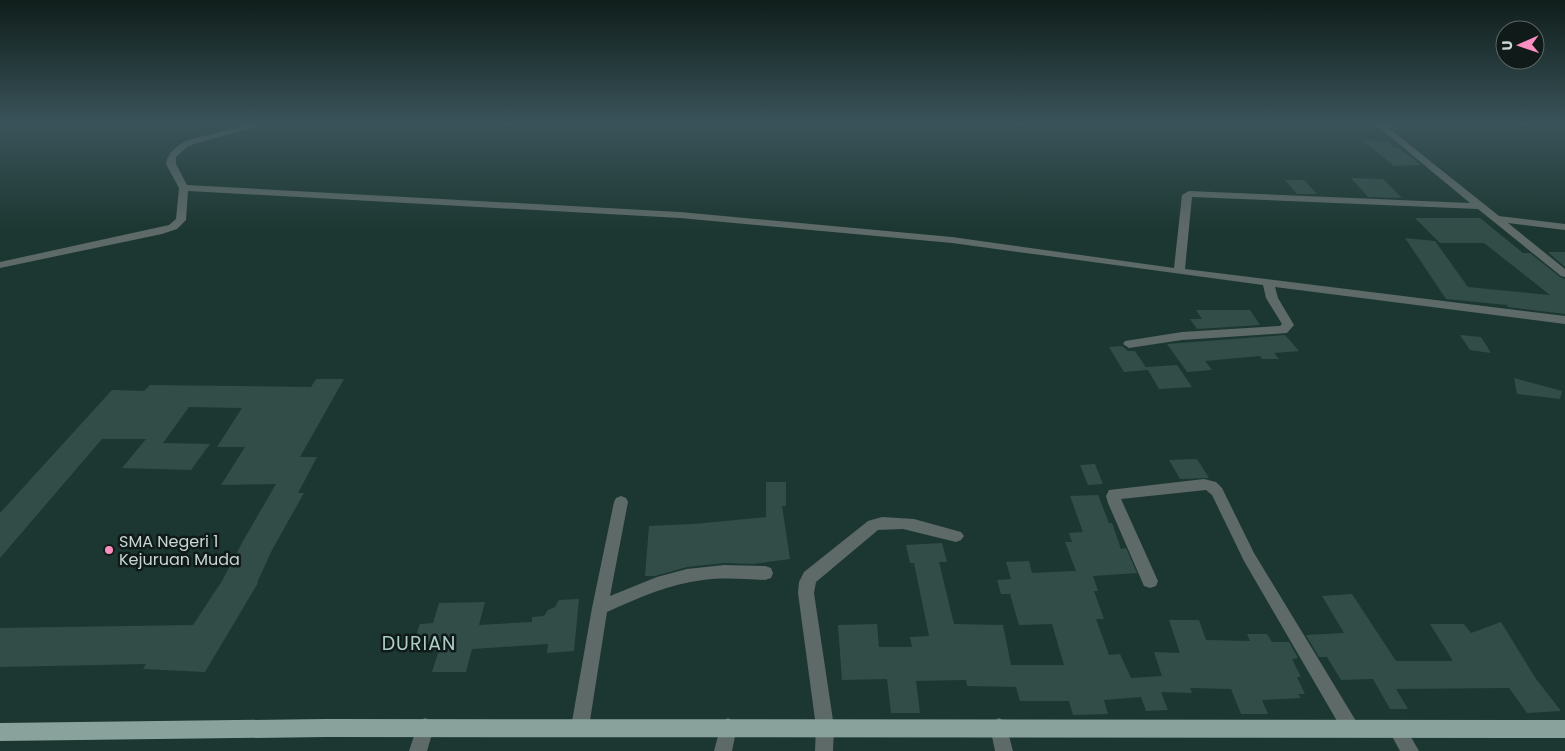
<svg xmlns="http://www.w3.org/2000/svg" width="1565" height="751" viewBox="0 0 1565 751" font-family="Poppins,sans-serif">
<style>
.building{fill:#324d48}
.lines{fill:none;stroke-linecap:round;stroke-linejoin:round}
.minor{fill:#5e6a67;fill-rule:evenodd}
.major{fill:#89a29c;fill-rule:evenodd}
.poi-dot{fill:#fc8fc2;stroke:#101b19;stroke-width:2}
.labels{text-anchor:middle;dominant-baseline:central;stroke-width:5;stroke-linejoin:round;paint-order:stroke}
.near-poi-label{font-size:16px;fill:#c7d6d2;stroke:#101b19;text-anchor:start}
.near-quarter-label{font-size:19px;letter-spacing:1px;fill:#adccc5;stroke:#101b19}
</style>
<rect width="100%" height="100%" fill="#1c3731"/>
<g class="building">
<path d="M1362,140L1389,141L1394,148H1399L1421,165L1394,166Z"/>
<path d="M1351,178L1383,179L1402,198L1368,197Z"/>
<path d="M1285,180H1304L1317,194H1297Z"/>
<path d="M1415,218H1480L1523,253H1530L1560,277L1565,279V314L1508,307L1507,305L1446,299L1405,238L1435,241L1468,287L1550,295L1484,243H1440Z"/>
<path d="M1548,252H1565V267Z"/>
<path d="M1196,310H1250L1260,325L1197,329L1190,319H1202Z"/>
<path d="M1285,335L1299,351L1274,353L1279,359H1262L1260,356L1205,361L1212,370L1187,372L1167,344Z"/>
<path d="M1460,335L1481,337L1491,353L1470,350Z"/>
<path d="M1122,346L1128,351H1135L1147,369L1146,367L1177,365L1192,387L1159,389L1148,370L1124,372L1109,347Z"/>
<path d="M1514,378L1562,391L1560,399L1517,394Z"/>
<path d="M316,379H344L300,457H317L298,493H304L272,550L257,583H258L205,672L143,669L146,664L0,667V628L193,625L222,581L243,541L276,484L221,485L245,447H217L242,408L189,407L163,443L210,444L191,470L122,468L146,439H102L0,558V513L112,390L144,391L150,385L311,387Z"/>
<path d="M1197,459L1209,478L1180,479L1169,460Z"/>
<path d="M1095,464L1103,484L1088,485L1080,465Z"/>
<path d="M766,482H786V506H782L790,559L753,564L724,563L687,567L655,576H645L649,526L694,524L766,517Z"/>
<path d="M1098,495L1109,523H1112L1121,549L1126,548L1137,573L1093,576L1098,591H1094L1104,619H1096L1109,655L1120,654L1131,678L1162,676L1154,652L1180,653L1169,620H1199L1206,640L1250,641L1247,634H1267L1272,642H1289L1298,658L1292,659L1301,677H1297L1305,694H1298L1301,698L1262,700L1268,714H1241L1231,689L1190,688L1192,693L1161,692L1168,710L1146,711L1141,697L1104,700L1108,714L1073,715L1069,701H1020L1016,687L967,686L966,680L916,681L920,713H891L887,679L842,680L838,625L877,624L879,647H912L910,637L929,636L914,563H910L906,545L942,543L947,562H939L954,624L1003,625L1011,665H1064L1052,624L1019,625L1010,594H1001L997,580L1011,579L1006,562L1029,561L1032,573L1076,571L1065,542H1072L1069,533L1083,532L1070,496Z"/>
<path d="M1352,594L1396,661H1453L1430,624H1464L1471,633L1501,622L1536,679L1561,711L1527,713L1509,688L1396,689L1408,709H1390L1373,679L1341,680L1327,657H1319L1306,635L1344,633L1322,596Z"/>
<path d="M579,599L574,651L547,653L548,644L472,649L466,672H432L439,650H411L420,624L433,623L439,603L485,602L479,625L532,622V617L544,616L548,610L555,607L559,600Z"/>
</g>
<g class="lines">
<g class="minor">
<path d="M249,125H262L194,144L187,147L176,157V164L187,185L680,212L952,237L1174,268L1182,195L1189,191L1470,203L1376,125H1385L1499,216L1565,224V230L1508,223L1565,269V277L1561,276L1478,209L1192,197L1185,269L1565,316V324L1275,287L1278,298L1294,325L1287,333L1182,340L1129,348L1123,344L1125,341L1182,332L1280,326L1282,324L1266,298L1263,285L952,243L680,218L188,191L186,220L177,229L162,234L0,268V262L169,225L176,219L179,188L166,164C168,152 177,145 188,140Z"/>
<path d="M1204,479L1216,482L1222,488L1254,553L1356,721L1359,727L1356,733L1350,736L1344,733L1244,561L1212,495L1206,490L1121,499L1158,581L1156,586L1150,588L1144,586L1108,503L1106,496L1109,490Z"/>
<path d="M621,496L626,498L628,502L610,596L657,577L687,569L724,565L765,566L771,568L773,573L771,578L765,580C744,579 724,577 703,580C669,584 638,598 607,612L589,727L586,733L580,736L574,733L571,727L592,608L614,502L616,498Z"/>
<path d="M882,517L914,519L961,532L964,536L961,540L956,542L903,529L878,530L816,582L814,593L834,727L833,751H815L816,727L798,593L799,582L804,572L868,521Z"/>
<path d="M425,718L431,721L434,727L427,751H409L419,721Z"/>
<path d="M728,718L734,721L737,727L732,751H714L722,721Z"/>
<path d="M999,718L1005,721L1013,751H995L990,727L993,721Z"/>
<path d="M1397,720L1403,723L1419,751H1400L1388,729L1391,723Z"/>
</g>
<path class="major" d="M326,719L1565,720V738L326,737L0,741V723Z"/>
</g>
<linearGradient id="sky" x2="0" y2="1"><stop stop-color="#0f1e1b"/><stop offset="0.54" stop-color="#3a535a"/><stop offset="1" stop-color="#3a535a" stop-opacity="0"/></linearGradient>
<rect width="1565" height="230" fill="url(#sky)"/>
<circle class="poi-dot" cx="109" cy="550" r="5"/>
<g class="labels">
<g class="near-poi-label">
<text x="119" y="541">SMA Negeri 1<tspan x="119" dy="18">Kejuruan Muda</tspan></text>
</g>
<g class="near-quarter-label">
<text x="419" y="643">DURIAN</text>
</g>
</g>
<g transform="translate(1520 45) rotate(268)"><circle r="24" fill="#101b19" stroke="#596663"/>
<path d="M0-4L9 19L0 12L-9 19Z" fill="#fc8fc2"/>
<text y="-8" font-size="14" font-weight="bold" text-anchor="middle" fill="#c7d6d2">U</text>
</g>
</svg>
